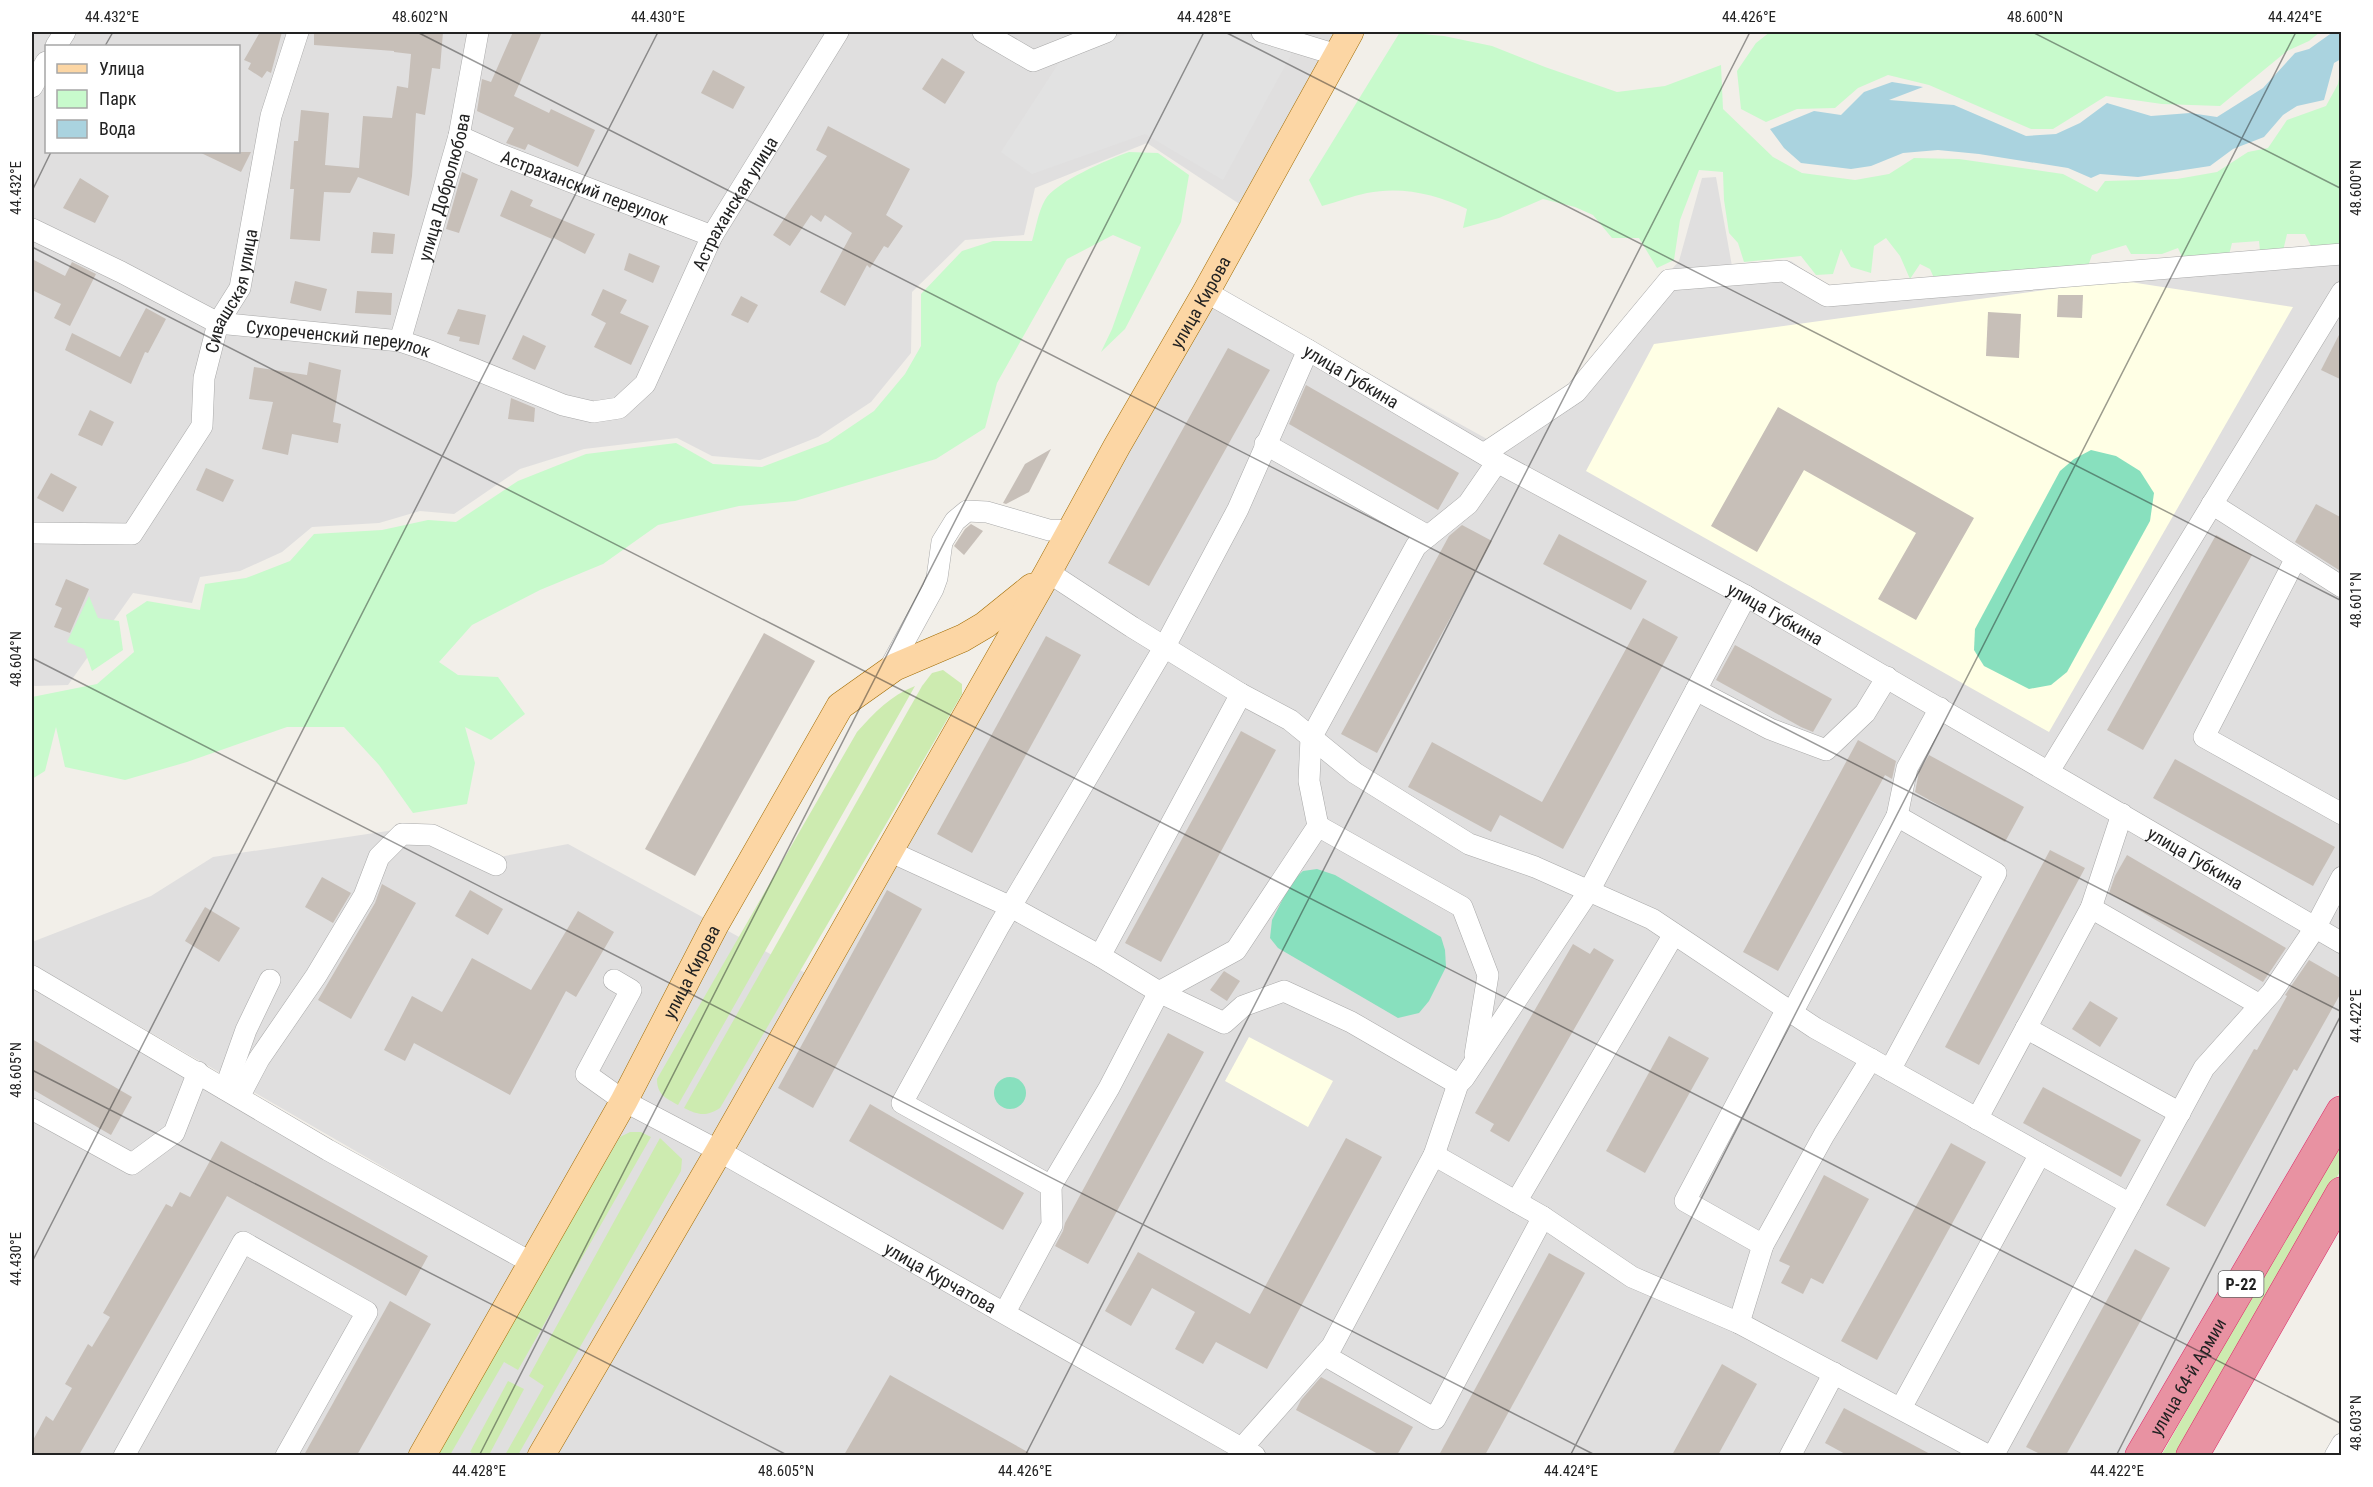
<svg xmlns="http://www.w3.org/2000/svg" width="2373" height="1487" viewBox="0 0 2373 1487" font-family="'Roboto Condensed',sans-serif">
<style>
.residential{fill:#e0dfdf;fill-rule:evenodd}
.education{fill:#ffffe5}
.grass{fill:#cdebb0}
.park{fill:#c8facc}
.pitch{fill:#88e0be}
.parking{fill:#e2e2e2}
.water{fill:#aad3df}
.building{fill:#c7bfb8}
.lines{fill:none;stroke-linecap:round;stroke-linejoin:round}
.minor-casing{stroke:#a9a9a9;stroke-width:22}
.major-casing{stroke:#a06b00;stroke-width:28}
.highway-casing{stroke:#dc2a67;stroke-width:33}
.minor{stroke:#fff;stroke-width:21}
.major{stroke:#fcd6a4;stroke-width:27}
.highway{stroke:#e892a2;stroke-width:32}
.ticks{fill:none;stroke:#222;stroke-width:1.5;stroke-opacity:0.45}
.labels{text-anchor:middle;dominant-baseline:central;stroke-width:5;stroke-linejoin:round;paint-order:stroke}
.shield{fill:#fff;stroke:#646464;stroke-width:1.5}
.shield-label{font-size:16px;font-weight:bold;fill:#222}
.street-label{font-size:18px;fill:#222;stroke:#fff}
.neatline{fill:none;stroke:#222;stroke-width:2}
.ticks-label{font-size:15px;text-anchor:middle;fill:#222}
</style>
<rect width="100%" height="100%" fill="#f2efe9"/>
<g class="residential">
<path d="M32,32H1347L1241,205L1147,143L1035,188L1024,235L965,240L912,292L911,353L871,402L818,437L760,460L712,456L677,438L584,449L520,469L454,514L420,511L379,523L312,527L282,552L240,571L200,577L192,603L133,593L68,685L35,686L32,685ZM46,46H238V152H46Z"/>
<path d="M1716,177L1732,266L1791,261L1828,287L2341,247V1089L2129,1455H32V966L71,995L506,1238L32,964V942L151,896L213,857L401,829L494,858L568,844L811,976L1202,281L1487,439L1571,385L1679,261L1702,178Z"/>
</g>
<g class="education">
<path d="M2117,280L2293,307L2049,732L1586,471L1654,344Z"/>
<path d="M1249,1037L1333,1081L1308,1127L1225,1081Z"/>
</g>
<g class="grass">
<path d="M943,670L962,684V694L720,1108C706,1117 698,1115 684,1108L922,686L932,673Z"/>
<path d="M915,686L678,1105C666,1098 657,1095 657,1079L857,732C875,712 890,696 915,686Z"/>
<path d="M630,1132H641L651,1137L518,1370L504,1362L450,1455L434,1456L620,1137Z"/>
<path d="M660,1138L682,1159L681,1171L518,1455H505L544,1386L529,1376Z"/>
<path d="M2341,1139V1170L2178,1455L2161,1456Z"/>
<path d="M508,1381L524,1389L489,1455H477L470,1452Z"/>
</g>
<g class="park">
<path d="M1400,32L1444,36L1492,46L1545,67L1617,92L1665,86L1721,65L1723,109L1773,157L1802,173L1855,180L1889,174L1914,158L1959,159L2063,174L2097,192L2105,181L2177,179L2217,172L2248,152L2268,148L2287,120L2326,106L2338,84L2341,66V248H2312L2305,234H2287L2283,251H2260L2259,241L2232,243L2228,259H2183L2178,248L2162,254H2131L2126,245L2092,255L2087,269L1934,278L1930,269L1920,264L1910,279L1900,256L1886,238L1874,246L1871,273L1851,267L1841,249L1833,274L1816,275L1801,256L1744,262L1738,243L1729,233L1724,200L1723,172L1699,170L1680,220L1674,260L1657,268L1639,238H1612L1593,215L1575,207L1543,199L1499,218L1463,228L1467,209C1436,194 1401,186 1367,193C1352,196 1337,202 1322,206L1309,180Z"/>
<path d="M1770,32H2320L2309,41L2287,51L2220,106L2162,104L2106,96L2053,129H2031L1929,85L1888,75L1858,88L1835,108L1797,109L1766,122L1741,109L1737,71L1756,43Z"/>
<path d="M1129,152L1158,153L1189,175L1181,222L1125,329L1101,352L1112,329L1141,247L1113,235L1067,259L997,383L985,428L936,459L795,501L739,506L658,525L603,564L540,590L472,625L439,662L458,675L498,677L525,714L491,740L465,727L475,763L467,804L413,813L379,765L344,727H287L187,762L125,780L65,767L56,727L45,771L32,779V697L97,684L134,652L126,615L147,601L200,610L205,584L246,578L290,561L314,534L382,530L428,520L456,522L518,481L586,454L676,443L713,464L762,467L828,442L874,411L905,374L921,346V294L962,251L993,241H1032C1036,228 1038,212 1045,200C1055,182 1109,159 1129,152Z"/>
<path d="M89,596L98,618L119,621L123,650L92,671L84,649L67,642Z"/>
</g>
<g class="pitch">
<path d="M2091,450L2116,456L2140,471L2154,493L2150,521L2067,672L2051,685L2029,689L1984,666L1974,650L1975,629L2060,471L2074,459Z"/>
<path d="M1317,869L1335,875L1441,937L1445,950L1446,967L1429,1001L1419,1013L1398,1018L1278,948L1270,938L1272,920L1292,881L1303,871Z"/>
<circle cx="1010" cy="1093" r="16"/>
</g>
<path class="parking" d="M1133,32H1237L1292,53L1223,180L1145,134L1032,174L1001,152L1064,55Z"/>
<path class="water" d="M2333,32H2341V59L2334,63L2324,100L2297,106L2283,115L2264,137L2233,149L2210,166L2138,177L2100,174L2091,178L2068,168L1979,154L1938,150L1903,153L1871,166L1851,169L1801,163L1784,148L1770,129L1814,111L1841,115L1864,92L1892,82L1923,87L1889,100L1954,105L2026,136L2056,134L2080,123L2107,103L2151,116L2190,113L2217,117L2263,88L2295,53L2309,49Z"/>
<g class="building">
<path d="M260,32H282L271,73L267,71L262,78L248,69L251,63L244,60Z"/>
<path d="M314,32H443L440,69L432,68L425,115L416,113L412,176L409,196L358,177L350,193L324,192L320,241L290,239L294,189H290L294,141H298L301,110L329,113L325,165L359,168L363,116L392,118L397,86L408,88L411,54L394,52V51L314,45Z"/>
<path d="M513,32H542L514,96L549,113L551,109L595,130L578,167L528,144L525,150L506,143L514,128L477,111L482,79L491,82Z"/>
<path d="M942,58L965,72L945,104L922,89Z"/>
<path d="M713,70L745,87L733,109L701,93Z"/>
<path d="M828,126L910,169L886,215L903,226L888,248L884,246L870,268L867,265L845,306L820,292L852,233L825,215L821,222L811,215L790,246L773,235L827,156L816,150Z"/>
<path d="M199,152H251L241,172Z"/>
<path d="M462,172L478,179L459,233L446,229Z"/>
<path d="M80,178L109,196L95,223L63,208Z"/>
<path d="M511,190L533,200L530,206L595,234L585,254L552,237V239L500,216Z"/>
<path d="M373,232L395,234L393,254L371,253Z"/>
<path d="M629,253L660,266L653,283L624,270Z"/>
<path d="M32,259L65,276L72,262L96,274L70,326L54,318L61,304L32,290Z"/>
<path d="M295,281L327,289L321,311L290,303Z"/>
<path d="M603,289L627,300L620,313L649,326L631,365L594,347L606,323L591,315Z"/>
<path d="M357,291L392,293L391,315L355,313Z"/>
<path d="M2058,295H2083L2082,318L2057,317Z"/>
<path d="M741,296L758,305L748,323L731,315Z"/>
<path d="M146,308L166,319L148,353L145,352L131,384L65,350L72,333L120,357Z"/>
<path d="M458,309L486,315L479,345L459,341L460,337L447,334Z"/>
<path d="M1988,312L2021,314L2019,358L1986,356Z"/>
<path d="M2342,329V380L2321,370Z"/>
<path d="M523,335L546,346L535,370L512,359Z"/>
<path d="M1228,348L1270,370L1149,586L1108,563Z"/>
<path d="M309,362L341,370L333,422L341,424L338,443L292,434L288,455L262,449L273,402L249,399L254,367L307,375Z"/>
<path d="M1306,385L1459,473L1438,510L1289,424Z"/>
<path d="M511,398L535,408L534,422L508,419Z"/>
<path d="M1778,407L1974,518L1916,620L1878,599L1916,533L1804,470L1757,552L1711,526Z"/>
<path d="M90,410L114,422L102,446L78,435Z"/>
<path d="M1051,449L1029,492L1006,504L1003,503L1025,464Z"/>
<path d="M206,468L234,480L223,502L196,490Z"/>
<path d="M51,473L77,487L63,512L37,498Z"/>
<path d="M2316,504L2342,518V572L2295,542Z"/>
<path d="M971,524L983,531L964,555L954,546L965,529Z"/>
<path d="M1462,525L1492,541L1377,753L1341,734L1449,536Z"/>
<path d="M1559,534L1647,581L1631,610L1543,564Z"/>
<path d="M2216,535L2252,555L2143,750L2107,730Z"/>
<path d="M66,579L89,589L70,633L54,627L62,608L55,605Z"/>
<path d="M1643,618L1678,637L1563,849L1500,815L1491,832L1408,787L1432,742L1542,802Z"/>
<path d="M764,633L815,661L695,876L645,849Z"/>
<path d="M1046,636L1081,655L972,853L937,834Z"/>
<path d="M1735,645L1832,699L1813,732L1801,727L1716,680Z"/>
<path d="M1241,731L1276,750L1161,962L1125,943Z"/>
<path d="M1858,740L1896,761L1892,779L1885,775L1778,971L1743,952Z"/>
<path d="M1929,755L2024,807L2005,842L1915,792L1919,772Z"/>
<path d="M2175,759L2335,847L2313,886L2153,798Z"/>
<path d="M2050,850L2085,868L1979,1065L1945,1047Z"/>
<path d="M2127,855L2286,948L2263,982L2109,893L2115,876Z"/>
<path d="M322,877L351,893L333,923L305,907Z"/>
<path d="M382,884L416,903L351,1019L318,1000L375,903Z"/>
<path d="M470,890L503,909L488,935L455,916Z"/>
<path d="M887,890L922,909L813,1108L778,1088Z"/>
<path d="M205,907L240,928L219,962L185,941Z"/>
<path d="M578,911L614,932L576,997L566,991L510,1095L414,1043L405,1061L384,1050L412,996L442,1012L472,958L531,990Z"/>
<path d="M1573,944L1590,954L1594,948L1614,960L1509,1142L1490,1131L1494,1124L1475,1113Z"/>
<path d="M2309,960L2342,979V991L2297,1071L2294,1069L2205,1227L2166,1205L2254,1049L2257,1050L2287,996L2285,995Z"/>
<path d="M1224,971L1240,981L1227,1001L1210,990Z"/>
<path d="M2090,1001L2118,1018L2100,1047L2072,1029Z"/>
<path d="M1168,1033L1204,1052L1088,1264L1055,1246L1063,1231L1065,1223Z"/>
<path d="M1669,1036L1709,1058L1645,1173L1606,1151Z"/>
<path d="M32,1039L132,1097L111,1135L32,1089Z"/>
<path d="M2043,1087L2141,1140L2121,1177L2023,1123Z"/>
<path d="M870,1104L1024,1193L1003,1230L849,1141Z"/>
<path d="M1346,1138L1382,1157L1267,1369L1216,1342L1203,1364L1175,1349L1195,1312L1152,1288L1131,1326L1105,1311L1138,1252L1250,1314Z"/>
<path d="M221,1141L428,1256L406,1296L227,1196L79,1455H32V1442L46,1416L53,1421L72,1388L65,1384L88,1344L92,1347L110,1317L103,1313L166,1204L172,1207L180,1192L190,1197Z"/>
<path d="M1951,1143L1986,1162L1877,1360L1841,1341Z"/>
<path d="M1824,1175L1869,1199L1823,1284L1811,1278L1803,1294L1781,1283L1790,1266L1779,1261Z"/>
<path d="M2135,1249L2170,1268L2066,1455H2042L2026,1447Z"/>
<path d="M1549,1253L1585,1273L1485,1455H1439Z"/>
<path d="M390,1301L431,1324L357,1455H304Z"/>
<path d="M1722,1364L1757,1384L1718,1455H1672Z"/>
<path d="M890,1375L1033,1455H844Z"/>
<path d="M1321,1377L1413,1427L1397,1455H1380L1296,1410L1301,1400Z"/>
<path d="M1844,1408L1932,1455H1847L1825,1443Z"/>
</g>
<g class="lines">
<defs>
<g id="minor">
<path d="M983,32L1033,61L1106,32"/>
<path d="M1262,32L1337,55"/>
<path d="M56,46L65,32"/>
<path d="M32,87L46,62"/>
<path id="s1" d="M459,136L499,154L712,236"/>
<path id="s2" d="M32,229L121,272L218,323L400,341L430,351L563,405L593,412L619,408L645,384L712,236L838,32"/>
<path id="s3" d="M1206,292L1308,350L1497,462L1746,596L2342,943"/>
<path id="s4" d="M400,341L459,136L478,32"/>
<path d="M1265,444L1428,536"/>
<path d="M1485,453L1576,392L1669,280L1784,271L1827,296L2342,254"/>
<path d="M2212,504L2342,587"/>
<path id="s5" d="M32,533L132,534L202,426L204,378L218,323L240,288L271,116L298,32"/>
<path d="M2296,558L2204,737L2342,814"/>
<path d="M1048,572L1132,627L1241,694L1290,720L1355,773L1469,844L1535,867L1652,919L1815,1028L2130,1204"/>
<path d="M887,673L933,589L937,578L942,542L955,521L967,511L987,512L1049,530L1070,531"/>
<path d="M1696,690L1770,729L1826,750L1865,713L1887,677"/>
<path d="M2049,771L2342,292"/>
<path d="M1318,826L1309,781L1311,738L1416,546L1468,504L1497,462"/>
<path d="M889,851L1011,907L1100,956L1159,992L1236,950L1318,826L1462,907L1488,975L1475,1055"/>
<path d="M2091,908L2260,1005"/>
<path d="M1100,956L1241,694"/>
<path d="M32,976L328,1150L532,1263"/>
<path id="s6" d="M614,980L631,990L586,1074L624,1101L719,1151L1255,1456"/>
<path d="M1792,1013L1897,816"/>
<path d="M2026,1028L2180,1113"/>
<path d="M1890,1070L1996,873L1897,816L1907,768L1940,708"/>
<path d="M225,1089L246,1030L270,980"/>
<path d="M239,1097L259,1059L316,976L364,896L379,857L402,834L432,835L496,865"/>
<path d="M32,1109L132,1164L174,1133L198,1072"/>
<path d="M1977,1119L2091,908L2122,814"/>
<path d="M1434,1155L1543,1217L1632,1277L1739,1323L1989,1456"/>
<path d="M1051,1186L1109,1088L1159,992L1224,1023L1243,1006L1284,991L1351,1022L1458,1084"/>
<path d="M1516,1202L1674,934"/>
<path d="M1763,1245L1685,1201L1787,1009"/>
<path d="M1005,1312L1052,1225L1051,1186L902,1103L998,928L1165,646L1238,509L1308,350"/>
<path d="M1739,1323L1763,1245L1824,1135L1871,1059"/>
<path d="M1324,1355L1435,1419L1543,1217"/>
<path d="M1901,1408L2040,1154"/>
<path d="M1242,1448L1332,1346L1434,1155L1458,1084L1464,1078L1589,891L1746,596"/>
<path d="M124,1456L243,1242L367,1312L286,1456"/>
<path d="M1790,1456L1834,1373"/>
<path d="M1993,1456L2204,1068L2272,992L2315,928L2342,877"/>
<path d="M2335,1456L2342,1444"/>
</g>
<g id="major">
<path id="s7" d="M422,1456L624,1101L715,925L840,706L895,667L963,638L985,625L1032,587"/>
<path id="s8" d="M541,1456L719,1151L1048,572L1117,446L1206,292L1350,32"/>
</g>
<g id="highway">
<path id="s9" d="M2141,1456L2342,1112"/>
<path d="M2192,1456L2342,1193"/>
</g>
</defs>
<use href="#minor" class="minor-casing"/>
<use href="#major" class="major-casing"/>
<use href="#highway" class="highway-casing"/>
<use href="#minor" class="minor"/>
<use href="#major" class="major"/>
<use href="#highway" class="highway"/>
</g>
<path class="ticks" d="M417,32L2342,1012M1225,32L2342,601M2032,32L2342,189M105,46L113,32M32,191L51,152M32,247L2342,1424M32,658L1597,1456M32,1070L789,1456M32,1262L658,32M479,1456L1204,32M1025,1456L1750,32M1570,1456L2296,32M2116,1456L2342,1013"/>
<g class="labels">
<rect class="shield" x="2218.5" y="1271" width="45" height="26" rx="4.5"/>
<g class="shield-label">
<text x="2241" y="1284">Р-22</text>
</g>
<g class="street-label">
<text stroke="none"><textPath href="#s4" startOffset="160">улица Добролюбова</textPath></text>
<text stroke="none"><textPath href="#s1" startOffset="136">Астраханский переулок</textPath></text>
<text stroke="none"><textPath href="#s2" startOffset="861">Астраханская улица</textPath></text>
<text stroke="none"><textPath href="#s5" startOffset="369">Сивашская улица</textPath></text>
<text stroke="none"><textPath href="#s8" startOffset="1329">улица Кирова</textPath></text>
<text stroke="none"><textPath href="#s2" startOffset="330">Сухореченский переулок</textPath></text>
<text stroke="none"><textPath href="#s3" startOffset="168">улица Губкина</textPath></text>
<text stroke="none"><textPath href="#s3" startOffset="654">улица Губкина</textPath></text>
<text stroke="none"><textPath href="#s3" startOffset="1140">улица Губкина</textPath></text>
<text stroke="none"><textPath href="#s7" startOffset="554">улица Кирова</textPath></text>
<text stroke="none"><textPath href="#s6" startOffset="524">улица Курчатова</textPath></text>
<text stroke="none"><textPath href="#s9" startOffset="92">улица 64-й Армии</textPath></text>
</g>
</g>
<rect width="2373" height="1487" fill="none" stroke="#ffffff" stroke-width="66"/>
<rect x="45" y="45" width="195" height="108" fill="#ffffff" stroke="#a7a7a7" stroke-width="1.5"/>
<rect x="57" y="64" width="30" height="9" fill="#fcd6a4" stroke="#a7a7a7" stroke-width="1.5"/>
<text x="99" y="75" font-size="18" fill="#222222">Улица</text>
<rect x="57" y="90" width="30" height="18" fill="#c8facc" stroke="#a7a7a7" stroke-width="1.5"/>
<text x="99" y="105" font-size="18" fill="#222222">Парк</text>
<rect x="57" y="120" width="30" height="18" fill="#aad3df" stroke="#a7a7a7" stroke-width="1.5"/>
<text x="99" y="135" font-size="18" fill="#222222">Вода</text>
<rect x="33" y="33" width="2307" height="1421" class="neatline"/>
<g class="ticks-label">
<text x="112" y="22">44.432°E</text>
<text x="420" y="22">48.602°N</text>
<text x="658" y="22">44.430°E</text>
<text x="1204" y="22">44.428°E</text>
<text x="1749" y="22">44.426°E</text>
<text x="2035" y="22">48.600°N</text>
<text x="2295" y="22">44.424°E</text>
<text transform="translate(16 188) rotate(-90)" y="5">44.432°E</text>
<text transform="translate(2356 188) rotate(-90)" y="5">48.600°N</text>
<text transform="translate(2356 600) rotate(-90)" y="5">48.601°N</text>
<text transform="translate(16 659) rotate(-90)" y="5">48.604°N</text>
<text transform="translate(2356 1016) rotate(-90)" y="5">44.422°E</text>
<text transform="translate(16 1070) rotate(-90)" y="5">48.605°N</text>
<text transform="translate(16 1259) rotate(-90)" y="5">44.430°E</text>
<text transform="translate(2356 1423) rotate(-90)" y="5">48.603°N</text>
<text x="479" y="1476">44.428°E</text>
<text x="786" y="1476">48.605°N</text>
<text x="1025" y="1476">44.426°E</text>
<text x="1571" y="1476">44.424°E</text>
<text x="2117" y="1476">44.422°E</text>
</g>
</svg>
